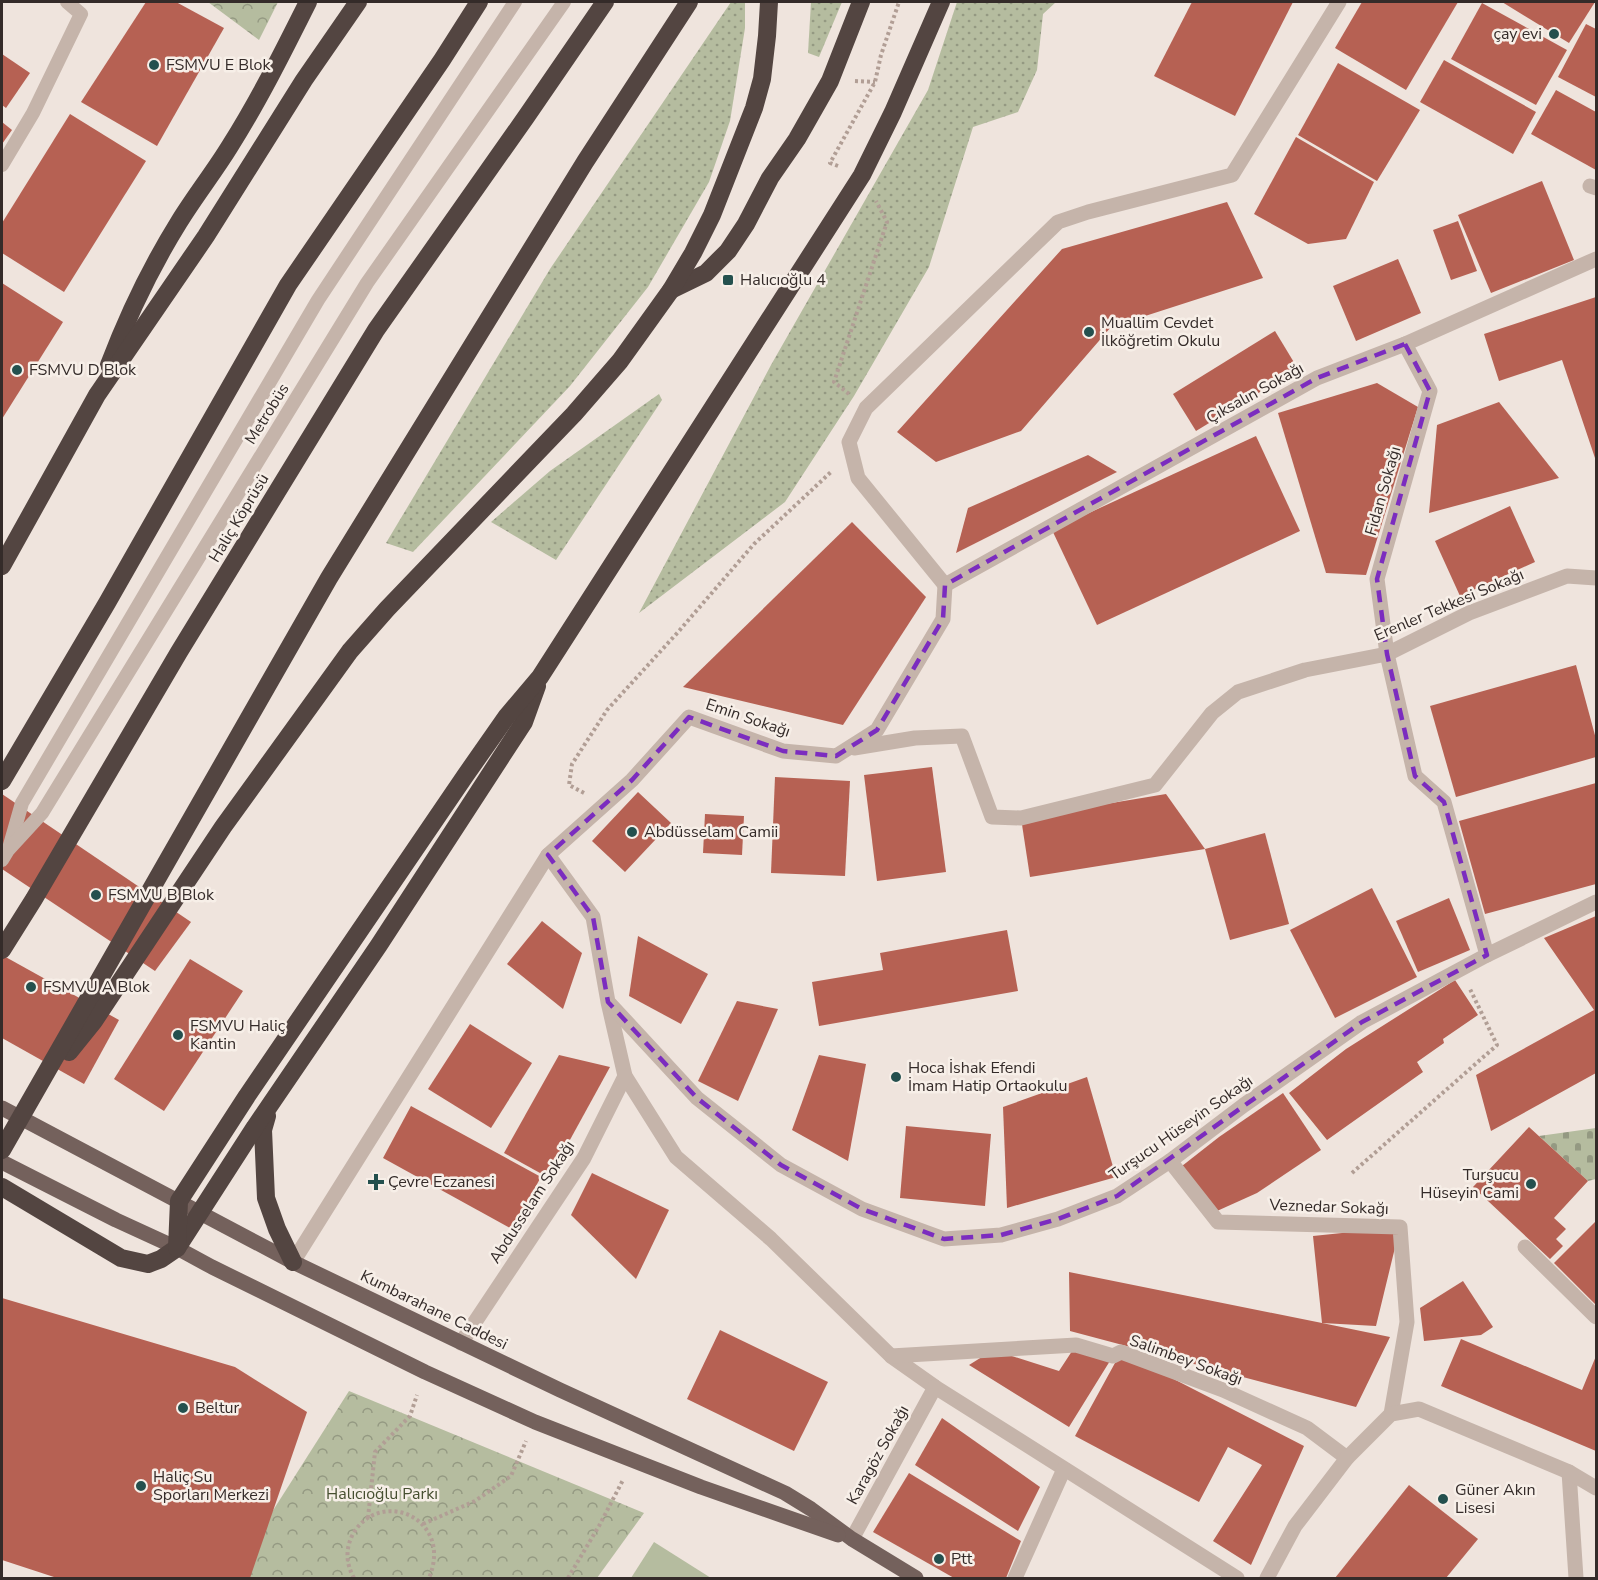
<svg xmlns="http://www.w3.org/2000/svg" width="1598" height="1580" viewBox="0 0 1598 1580" font-family="'Nunito Sans',sans-serif">
<style>
.grass{fill:url(#grass-dots)}
.forest{fill:url(#forest-crowns)}
.cemetery{fill:url(#cemetery-stones)}
.garden{fill:#b5bc9f}
.building{fill:#b66153}
.lines{fill:none;stroke-linecap:round;stroke-linejoin:round}
.path{stroke:#b19e95;stroke-width:4;stroke-dasharray:3 3;stroke-linecap:butt}
.lane{stroke:#c5b4aa;stroke-width:14}
.street{stroke:#c5b4aa;stroke-width:15}
.primary{stroke:#74615c;stroke-width:15}
.highway{stroke:#534541;stroke-width:18}
.marked{fill:none;stroke:#7b2cbf;stroke-width:4.5;stroke-dasharray:12 8;stroke-linejoin:round}
.poi-dot{fill:#24504e;stroke:#f7efe8;stroke-width:2}
.labels{text-anchor:middle;dominant-baseline:central;stroke-width:5;stroke-linejoin:round;paint-order:stroke}
.poi-label{font-size:16px;fill:#342b29;stroke:#f7efe8;text-anchor:start}
.street-label{font-size:16px;fill:#342b29;stroke:#f7efe8}
.park-label{font-size:16px;fill:#464f30;stroke:#f7efe8}
</style>
<defs>
<pattern id="grass-dots" width="8" height="8" patternUnits="userSpaceOnUse" patternTransform="scale(1.5)"><rect width="8" height="8" fill="#b5bc9f"/><path d="M2 2h.1M6 6h.1" fill="none" stroke="#949982" stroke-width="1.8" stroke-linecap="round"/></pattern>
<pattern id="forest-crowns" width="20" height="18" patternUnits="userSpaceOnUse" patternTransform="scale(1.5)"><rect width="20" height="18" fill="#b5bc9f"/><path d="M2 6a3 3 0 1 1 6 0M12 15a3 3 0 1 1 6 0" fill="none" stroke="#949982"/></pattern>
<pattern id="cemetery-stones" width="16" height="16" patternUnits="userSpaceOnUse" patternTransform="scale(1.5)"><rect width="16" height="16" fill="#b5bc9f"/><path d="M2 7V4a2 2 0 0 1 4 0v3zM10 15v-3a2 2 0 0 1 4 0v3z" fill="#949982"/></pattern>
</defs>
<rect width="100%" height="100%" fill="#efe4dd"/>
<g class="grass">
<path d="M731,2H745V28L730,121L709,182L648,287L570,386L413,552L386,543L550,269Z"/>
<path d="M811,2H842L819,57L808,53Z"/>
<path d="M957,2H1056L1043,14L1037,70L1018,112L973,127L929,267L854,396L785,502L639,613L771,365L928,90Z"/>
<path d="M659,394L662,400L556,560L491,522L550,471Z"/>
</g>
<g class="forest">
<path d="M208,2H278L259,40Z"/>
<path d="M349,1391L644,1513L597,1578H230Z"/>
</g>
<path class="cemetery" d="M1596,1128V1179L1588,1181L1539,1136Z"/>
<path class="garden" d="M654,1542L711,1578H631Z"/>
<g class="building">
<path d="M146,2H176L224,28L157,146L81,102Z"/>
<path d="M1192,2H1293L1235,116L1154,76Z"/>
<path d="M1362,2H1458L1406,90L1335,48Z"/>
<path d="M1502,2H1595L1569,43Z"/>
<path d="M1482,3L1567,50L1536,105L1451,59Z"/>
<path d="M1586,24L1596,29V97L1558,77Z"/>
<path d="M2,54L30,73L6,108L2,105Z"/>
<path d="M1444,60L1536,112L1513,154L1420,102Z"/>
<path d="M1338,63L1420,110L1377,181L1298,135Z"/>
<path d="M1556,90L1596,112V170L1531,134Z"/>
<path d="M70,114L146,161L64,292L2,253V223Z"/>
<path d="M2,122L12,130L2,144Z"/>
<path d="M1296,137L1374,182L1346,239L1308,244L1254,214Z"/>
<path d="M1542,181L1574,260L1491,293L1458,215Z"/>
<path d="M1227,202L1263,278L1111,327L1021,431L936,462L897,432L1062,249Z"/>
<path d="M1458,221L1477,271L1451,280L1433,230Z"/>
<path d="M1398,259L1421,313L1356,341L1333,286Z"/>
<path d="M2,283L63,322L2,419Z"/>
<path d="M1596,297V461L1562,360L1499,381L1484,334Z"/>
<path d="M1275,331L1298,369L1196,431L1173,394Z"/>
<path d="M1377,383L1418,407L1366,575L1326,573L1278,413Z"/>
<path d="M1499,402L1559,478L1429,513L1437,425Z"/>
<path d="M1256,436L1300,531L1097,625L1052,530Z"/>
<path d="M1088,455L1117,472L956,553L968,508Z"/>
<path d="M1510,506L1535,562L1460,596L1435,541Z"/>
<path d="M852,522L926,597L843,725L683,687Z"/>
<path d="M1576,665L1596,739V757L1456,797L1430,706Z"/>
<path d="M932,767L946,872L877,881L864,775Z"/>
<path d="M775,777L850,781L845,876L771,873Z"/>
<path d="M1596,783V884L1485,914L1459,821Z"/>
<path d="M638,792L671,823L625,872L592,841Z"/>
<path d="M2,794L191,922L155,971L2,869Z"/>
<path d="M1166,794L1205,849L1030,877L1021,818Z"/>
<path d="M705,814L744,816L742,855L703,853Z"/>
<path d="M1265,833L1289,924L1230,940L1205,849Z"/>
<path d="M1372,888L1417,977L1335,1018L1290,930Z"/>
<path d="M1449,898L1470,950L1418,972L1396,921Z"/>
<path d="M1596,916V1073L1491,1131L1476,1075L1594,1010L1544,938Z"/>
<path d="M542,921L582,953L563,1009L507,964Z"/>
<path d="M1007,930L1018,991L819,1026L812,982L883,970L880,953Z"/>
<path d="M638,936L708,974L681,1024L629,996Z"/>
<path d="M2,955L119,1020L84,1084L2,1038Z"/>
<path d="M190,959L243,991L164,1111L114,1079Z"/>
<path d="M1455,980L1478,1015L1443,1039L1444,1043L1417,1062L1423,1072L1327,1140L1289,1093L1346,1049Z"/>
<path d="M737,1001L778,1009L738,1101L698,1081Z"/>
<path d="M470,1024L532,1063L491,1128L428,1089Z"/>
<path d="M559,1055L610,1067L549,1178L504,1153Z"/>
<path d="M819,1055L866,1064L848,1161L792,1130Z"/>
<path d="M1087,1077L1116,1177L1007,1208L1003,1107Z"/>
<path d="M1283,1093L1321,1150L1257,1193L1217,1211L1182,1166L1219,1137Z"/>
<path d="M411,1106L541,1177L512,1229L383,1158Z"/>
<path d="M906,1126L991,1134L985,1206L900,1198Z"/>
<path d="M1529,1127L1588,1181L1554,1218L1566,1229L1556,1239L1563,1246L1550,1259L1473,1187Z"/>
<path d="M592,1173L669,1210L636,1279L571,1215Z"/>
<path d="M1596,1221V1305L1554,1263Z"/>
<path d="M1400,1227L1376,1326L1322,1323L1390,1337L1356,1407L1070,1331L1069,1272L1322,1323L1313,1236Z"/>
<path d="M1463,1281L1493,1327L1481,1335L1424,1341L1420,1308Z"/>
<path d="M2,1298L235,1367L307,1412L250,1578H57L2,1560Z"/>
<path d="M720,1330L828,1382L794,1451L687,1399Z"/>
<path d="M1461,1339L1582,1390L1596,1356V1451L1441,1386Z"/>
<path d="M1076,1345L1113,1356L1069,1427L969,1365L993,1350L1059,1371Z"/>
<path d="M1121,1352L1304,1446L1251,1565L1213,1541L1262,1465L1228,1447L1199,1502L1075,1436Z"/>
<path d="M942,1418L1040,1487L1018,1531L915,1465Z"/>
<path d="M909,1473L1021,1541L1006,1578H954L873,1532Z"/>
<path d="M1409,1485L1478,1539L1446,1578H1335Z"/>
</g>
<g class="lines">
<g class="path">
<path d="M855,81L875,82"/>
<path d="M838,166L830,163L875,82L881,55L899,2"/>
<path d="M849,394L834,382L887,222L876,201"/>
<path d="M584,793L569,785L572,764L607,710L679,631L754,544L832,471"/>
<path d="M1352,1173L1497,1045L1470,989"/>
<path d="M368,1518L375,1452L410,1416L417,1395"/>
<path d="M423,1524L475,1501L511,1476L526,1441"/>
<path d="M354,1578C346,1564 345,1549 353,1534C380,1487 454,1518 429,1578"/>
<path d="M568,1578L599,1526L623,1480"/>
</g>
<g class="lane">
<path d="M2,165L33,113L81,14L67,2"/>
<path d="M10,845L22,803L318,300L515,2"/>
<path d="M2,860L8,850L42,813L367,283L564,2"/>
</g>
<g class="street">
<path d="M1590,186L1596,188"/>
<path d="M1405,344L1430,391L1377,579L1387,654L1415,776L1444,802L1487,955"/>
<path d="M945,585L943,619L877,730L836,756L783,751L689,717L632,780L548,855L593,917L608,1002L625,1076L676,1157L771,1239L891,1356L935,1387L1237,1578"/>
<path d="M945,585L858,478L849,442L866,408L1058,222L1088,212L1232,175L1339,2"/>
<path d="M945,585L1317,378L1405,344L1596,259"/>
<path d="M854,748L915,738L962,736L992,817L1021,818L1155,785L1212,713L1238,692L1305,670L1387,654L1469,613L1567,576L1596,578"/>
<path d="M610,1004L697,1098L781,1165L862,1209L944,1239L1001,1235L1058,1219L1117,1196L1170,1161L1244,1105L1362,1022L1487,955L1596,902"/>
<path d="M1170,1161L1218,1222L1400,1227L1407,1322L1391,1414"/>
<path d="M1525,1247L1596,1317"/>
<path d="M293,1262L548,855"/>
<path d="M461,1343L584,1158L625,1076"/>
<path d="M891,1356L1076,1345L1113,1356L1121,1352L1223,1390L1307,1428L1347,1458"/>
<path d="M1569,1472L1576,1578"/>
<path d="M852,1539L935,1387"/>
<path d="M1015,1578L1064,1469"/>
<path d="M1267,1578L1295,1526L1347,1458L1391,1414L1419,1409L1569,1472L1596,1488"/>
</g>
<g class="primary">
<path d="M2,1108L293,1262L560,1390L785,1493L811,1509L852,1539L916,1578"/>
<path d="M2,1162L116,1220L177,1248L212,1267L425,1372L535,1422L701,1487L838,1535"/>
</g>
<g class="highway">
<path d="M671,290L706,273L728,251L746,224L770,178L797,139L830,81L861,2"/>
<path d="M109,365C128,315 151,267 179,222C195,196 214,172 230,146C259,100 284,50 308,2"/>
<path d="M2,566L97,395L206,236L304,80L358,2"/>
<path d="M2,781L107,603L288,285L442,60L479,2"/>
<path d="M2,950L34,899L179,652L376,330L526,117L605,2"/>
<path d="M69,1052L94,1021L223,827L350,651L387,609L574,414L620,361L671,290L693,253L712,215L754,108L762,79L767,36L769,2"/>
<path d="M267,1116L263,1130L266,1198L277,1229L293,1262"/>
<path d="M2,1150L329,578L585,162L689,2"/>
<path d="M2,1187L121,1258L148,1264L161,1259L177,1248L255,1127L379,945L524,722L537,686"/>
<path d="M177,1248L179,1201L247,1096L465,776L507,716L540,677L862,175L893,112L941,2"/>
</g>
</g>
<path class="marked" d="M1405,344L1430,391L1377,579L1387,654L1415,776L1444,802L1487,955L1362,1022L1117,1196L1058,1219L1001,1235L944,1239L862,1209L781,1165L697,1098L608,1002L593,917L548,855L632,780L689,717L783,751L836,756L877,730L943,619L945,585L1317,378Z"/>
<g class="poi-dot">
<circle cx="1554" cy="34" r="6"/>
<circle cx="154" cy="65" r="6"/>
<rect x="722" y="274" width="12" height="12" rx="3"/>
<circle cx="1089" cy="332" r="6"/>
<circle cx="17" cy="370" r="6"/>
<circle cx="632" cy="832" r="6"/>
<circle cx="96" cy="895" r="6"/>
<circle cx="31" cy="987" r="6"/>
<circle cx="178" cy="1035" r="6"/>
<circle cx="896" cy="1077" r="6"/>
<path d="M373 1173h6v6h6v6h-6v6h-6v-6h-6v-6h6z"/>
<circle cx="1531" cy="1184" r="6"/>
<circle cx="183" cy="1408" r="6"/>
<circle cx="141" cy="1486" r="6"/>
<circle cx="1443" cy="1499" r="6"/>
<circle cx="939" cy="1559" r="6"/>
</g>
<g class="labels">
<g class="poi-label">
<text x="1542" y="34" text-anchor="end">çay evi</text>
<text x="166" y="65">FSMVU E Blok</text>
<text x="740" y="280">Halıcıoğlu 4</text>
<text x="1101" y="323">Muallim Cevdet<tspan x="1101" dy="18">İlköğretim Okulu</tspan></text>
<text x="29" y="370">FSMVU D Blok</text>
<text x="644" y="832">Abdüsselam Camii</text>
<text x="108" y="895">FSMVU B Blok</text>
<text x="43" y="987">FSMVU A Blok</text>
<text x="190" y="1026">FSMVU Haliç<tspan x="190" dy="18">Kantin</tspan></text>
<text x="908" y="1068">Hoca İshak Efendi<tspan x="908" dy="18">İmam Hatip Ortaokulu</tspan></text>
<text x="1519" y="1175" text-anchor="end">Turşucu<tspan x="1519" dy="18">Hüseyin Cami</tspan></text>
<text x="388" y="1182">Çevre Eczanesi</text>
<text x="195" y="1408">Beltur</text>
<text x="153" y="1477">Haliç Su<tspan x="153" dy="18">Sporları Merkezi</tspan></text>
<text x="1455" y="1490">Güner Akın<tspan x="1455" dy="18">Lisesi</tspan></text>
<text x="951" y="1559">Ptt</text>
</g>
<g class="street-label">
<text transform="translate(1255 393) rotate(-29)">Çıksalın Sokağı</text>
<text transform="translate(267 414) rotate(-58)">Metrobüs</text>
<text transform="translate(1383 491) rotate(-74)">Fidan Sokağı</text>
<text transform="translate(239 518) rotate(-59)">Haliç Köprüsü</text>
<text transform="translate(1449 605) rotate(-23)">Erenler Tekkesi Sokağı</text>
<text transform="translate(748 718) rotate(19)">Emin Sokağı</text>
<text transform="translate(1181 1128) rotate(-35)">Turşucu Hüseyin Sokağı</text>
<text transform="translate(532 1202) rotate(-57)">Abdusselam Sokağı</text>
<text transform="translate(1329 1207) rotate(2)">Veznedar Sokağı</text>
<text transform="translate(434 1310) rotate(26)">Kumbarahane Caddesi</text>
<text transform="translate(1186 1360) rotate(20)">Salimbey Sokağı</text>
<text transform="translate(878 1455) rotate(-61)">Karagöz Sokağı</text>
</g>
<g class="park-label">
<text x="382" y="1494">Halıcıoğlu Parkı</text>
</g>
</g>
<rect width="1598" height="1580" fill="none" stroke="#342b29" stroke-width="6"/>
</svg>
